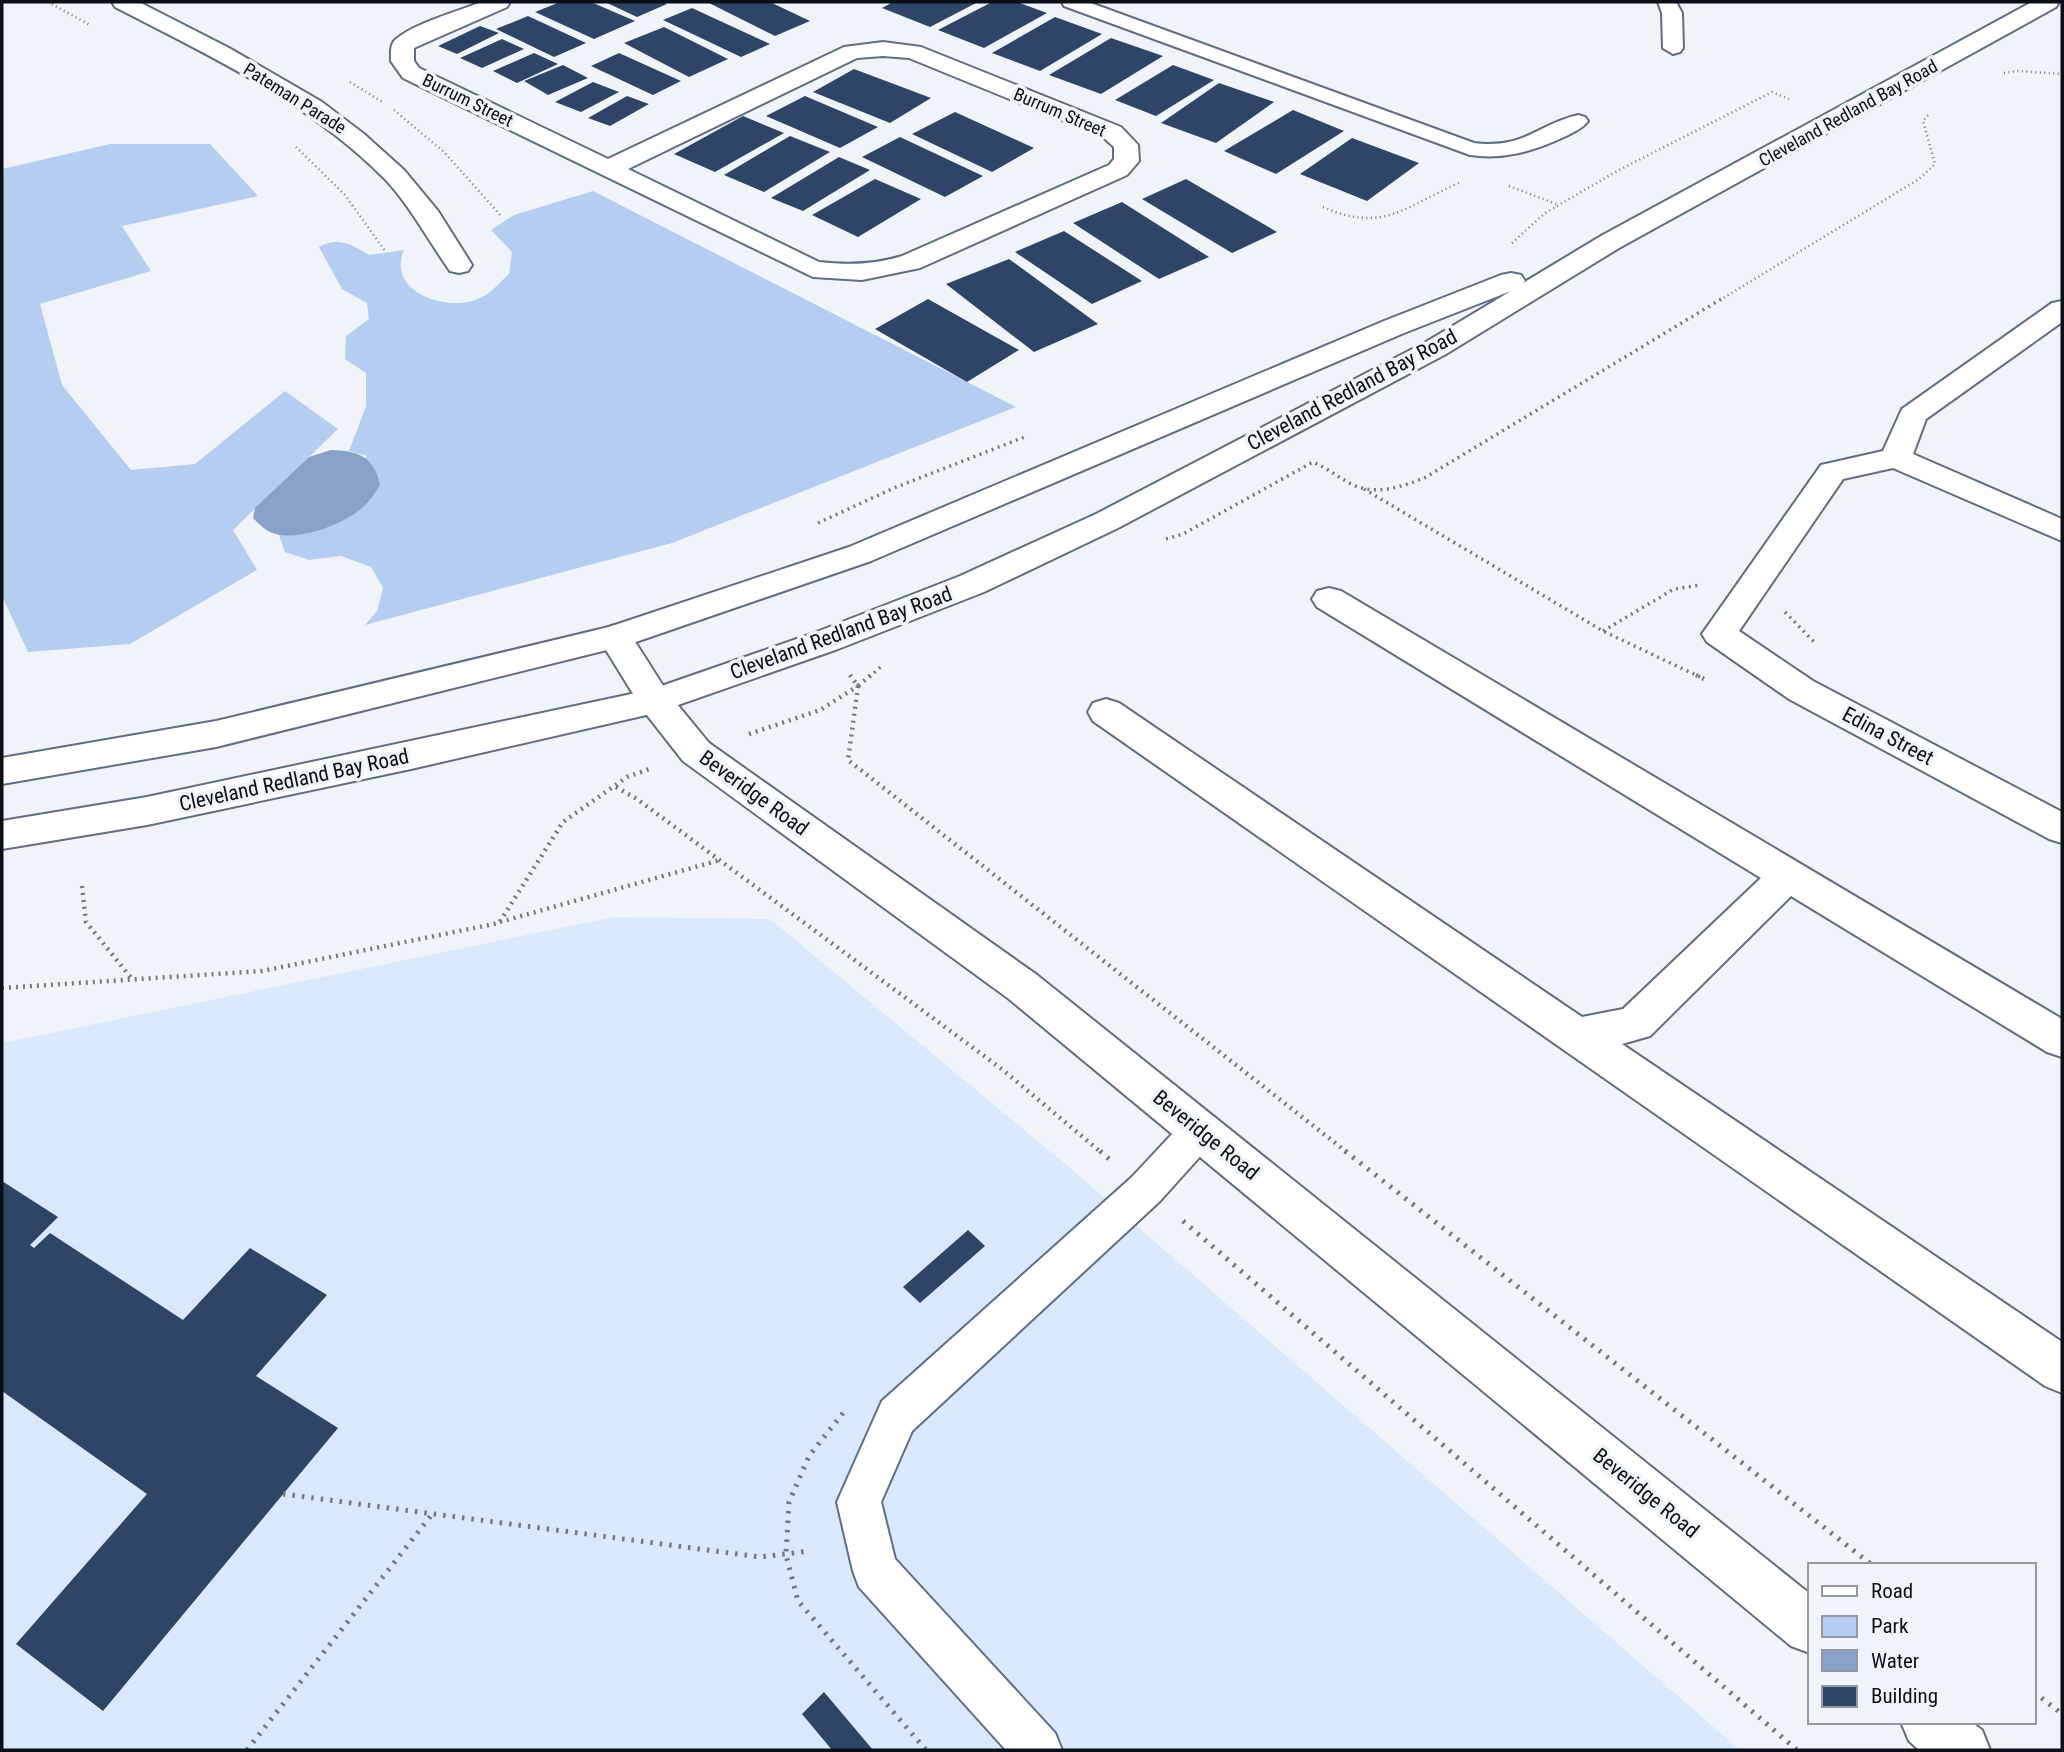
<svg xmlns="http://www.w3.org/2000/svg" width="2064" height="1752" viewBox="0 0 2064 1752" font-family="'Roboto Condensed',sans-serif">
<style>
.built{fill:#dae8fd}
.green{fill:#b5cdf1}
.water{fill:#88a1c8}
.building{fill:#2f4567}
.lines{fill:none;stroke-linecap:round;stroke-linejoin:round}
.service-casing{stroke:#5d6e86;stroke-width:4}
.minor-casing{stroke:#5d6e86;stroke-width:4}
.trunk-casing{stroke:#5d6e86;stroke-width:4}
.path-far3{stroke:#747981;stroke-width:2.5;stroke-dasharray:1 3.5;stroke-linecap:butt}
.path-far2{stroke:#747981;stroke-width:3.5;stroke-dasharray:2 4.5;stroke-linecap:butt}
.path-far1{stroke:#747981;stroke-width:4.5;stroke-dasharray:2 5;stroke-linecap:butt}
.path{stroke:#747981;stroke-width:5;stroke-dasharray:2.5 7;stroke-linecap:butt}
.service{fill:#fff;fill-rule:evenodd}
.minor{fill:#fff;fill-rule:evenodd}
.trunk{fill:#fff;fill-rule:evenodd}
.labels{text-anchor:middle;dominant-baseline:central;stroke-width:7;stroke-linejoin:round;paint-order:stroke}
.far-street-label{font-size:18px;fill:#0a101a;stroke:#f0f4f9}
.street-label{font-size:21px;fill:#0a101a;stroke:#f0f4f9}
</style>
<rect width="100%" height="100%" fill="#f0f4f9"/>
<path class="built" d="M614,917L770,919L1070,1168L1740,1750H2V1043Z"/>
<g class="green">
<path d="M110,144H210L258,196L122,226L151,271L40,304L62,385L131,470L195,464L285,391L338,429L233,530L257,570L130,644L28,652L2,596V169Z"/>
<path d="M593,191L1016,407L672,543L365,625L377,611L383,588L371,567L341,556L309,560L285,552L279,535L306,534L367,456L349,451L366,406V373L345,359L346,336L369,319L367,303L342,289L319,247C338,236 353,245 369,255L404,250C385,294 453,315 484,296C493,291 501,281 509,274L512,252L491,230L514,215Z"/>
</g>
<path class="water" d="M331,450C358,451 374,456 380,485C376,491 372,498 367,503C350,523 295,544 270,532C264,529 258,523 253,518L255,508L309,457Z"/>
<g class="building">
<path d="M560,2H591L635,21L594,39L535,12Z"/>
<path d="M605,2H662L667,4L637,17Z"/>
<path d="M707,2H770L810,21L775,36Z"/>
<path d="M893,2H978L930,27L882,8Z"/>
<path d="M992,2H1017L1047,13L984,48L938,30Z"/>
<path d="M692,8L770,44L741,57L663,20Z"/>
<path d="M528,16L586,43L554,57L496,29Z"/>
<path d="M1055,17L1102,34L1040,71L992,53Z"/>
<path d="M480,26L499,33L457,54L438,46Z"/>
<path d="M664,27L728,59L689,77L624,43Z"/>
<path d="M1111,38L1163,56L1101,94L1049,75Z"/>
<path d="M502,39L524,49L482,68L460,58Z"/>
<path d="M534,53L558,64L517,83L493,71Z"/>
<path d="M619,53L681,81L653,95L591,66Z"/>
<path d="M563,65L588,78L548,95L524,81Z"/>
<path d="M1173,65L1214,80L1156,116L1115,100Z"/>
<path d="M854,69L931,98L890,123L813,92Z"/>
<path d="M593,82L619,92L581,112L555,102Z"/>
<path d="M1219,83L1274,102L1216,143L1161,123Z"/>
<path d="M627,96L649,104L610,126L588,118Z"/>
<path d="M805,96L878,127L840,148L766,116Z"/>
<path d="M1293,110L1344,131L1276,174L1224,151Z"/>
<path d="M955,112L1034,148L992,172L912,134Z"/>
<path d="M743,116L784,133L715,172L674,154Z"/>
<path d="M790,136L830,152L764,192L724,175Z"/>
<path d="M900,137L983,176L945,197L862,157Z"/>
<path d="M1352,138L1419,163L1367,201L1300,174Z"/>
<path d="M839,157L870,170L803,211L771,198Z"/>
<path d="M875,179L921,199L858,237L812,215Z"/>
<path d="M1186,179L1277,232L1232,253L1142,199Z"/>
<path d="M1122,202L1209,257L1159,279L1073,223Z"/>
<path d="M1064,231L1142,281L1092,304L1015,252Z"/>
<path d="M1009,259L1098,324L1034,352L946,284Z"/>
<path d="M928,299L1019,350L967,382L875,329Z"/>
<path d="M2,1181L58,1217L30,1245L34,1248L50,1233L183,1320L250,1248L327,1295L256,1376L338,1428L103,1711L16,1644L147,1494L2,1391Z"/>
<path d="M968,1230L985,1246L920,1303L903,1287Z"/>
<path d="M824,1692L873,1750H832L802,1714Z"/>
</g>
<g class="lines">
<defs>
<g id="service">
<path d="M1062,2H1088L1474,143C1525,149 1536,125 1578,115L1585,117L1588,121C1583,128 1574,132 1566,136C1535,151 1504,160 1470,155L1064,6Z"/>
<path d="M1658,2H1676L1682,13L1683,48L1680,52L1673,54L1663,48L1662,13Z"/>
<path d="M1200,1114L1213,1118L1219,1130L1213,1142L1160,1201L912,1431L881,1502L895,1559L1055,1733L1062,1750H1006L859,1587L853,1571L837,1502L882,1401L1132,1177L1187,1118Z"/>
</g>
<g id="minor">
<path d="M112,2H139L229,48L322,102L364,134L404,170L438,211L472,265L468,271L459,273L450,271C428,240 411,207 385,179C309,102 210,56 115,7Z"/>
<path d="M481,2H510L507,7L414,48V61L419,68L608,159L844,47L883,42L921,47L1121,127L1138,145L1139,161L1127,175L920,268L862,280L813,277L403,78L391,61C391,54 390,45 395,40C414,23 457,12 481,2ZM883,56L909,58L1103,137L1114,147V159L1109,165L902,256C874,265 847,265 819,262L628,169L857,58Z"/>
<path d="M2062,301V322L1926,419L1913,454L2062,519V541L1893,468L1843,479L1739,631L1813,681L2062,812V843L2049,839L1789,699L1707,642L1702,634L1821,465L1883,451L1902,409L2052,303Z"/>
<path d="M1329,588L1341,591L2062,1019V1057L2047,1052L1791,896L1650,1036L1622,1044L2062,1342V1393L2045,1386L1093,721L1088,712L1093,703L1106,699L1119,703L1582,1017L1623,1009L1761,878L1317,607L1312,599L1317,591Z"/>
<path d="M615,625L627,629L667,692L709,743L1037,975L1810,1594V1653L1791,1646L1009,999L683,761L643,710L598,637L603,629Z"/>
<path d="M1901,1722H1971L1982,1730L1990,1750H1919L1909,1741Z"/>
</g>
<path id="trunk" d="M2032,2H2059L2056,7L1619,248L1446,354L1118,528L984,592L838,649L655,713L411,769L147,825L2,849V821L147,797L650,690L814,633L960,576L1096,514L1426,342L1511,291L1404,333L871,561L627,645L216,747L2,784V758L216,721L609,627L849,547L1384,321L1501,275L1511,273L1521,275L1525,281L1523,283L1601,236Z"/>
</defs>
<use href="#service" class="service-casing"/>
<use href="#minor" class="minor-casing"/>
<use href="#trunk" class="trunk-casing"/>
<g class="path-far3">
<path d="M48,2L90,25"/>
<path d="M2004,73L2018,71L2062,74"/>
<path d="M350,82L384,103"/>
<path d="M394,110L444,152L502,217"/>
<path d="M296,147L345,195L385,251"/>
<path d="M1509,186L1559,205"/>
<path d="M1323,207C1384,234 1405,206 1459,183"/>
<path d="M1512,243L1545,213L1619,170L1772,92L1789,99"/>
<path d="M1720,300L1919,179L1935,164L1923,121L1929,114"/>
</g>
<g class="path-far2">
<path d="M1364,489L1603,631L1700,677"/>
<path d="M818,523L894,488L1027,436"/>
<path d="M1166,539L1183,534L1313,462C1327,468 1338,477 1351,484C1375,496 1402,487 1426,477L1723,298"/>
<path d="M1785,612L1816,644"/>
<path d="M1603,631L1674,589L1700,585"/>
<path d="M869,677L883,665"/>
</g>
<g class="path-far1">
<path d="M850,675L858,686L871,675"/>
<path d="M1696,675L1704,679"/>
<path d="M858,686L848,760L1348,1153"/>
<path d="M749,734L820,710L858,686"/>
<path d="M616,787L637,799L1003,1070L1102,1153"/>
<path d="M82,886L86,922L132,979"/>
<path d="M500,922L720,860"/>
<path d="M2,988L262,971L499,923L563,822L627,777L652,768"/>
</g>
<g class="path">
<path d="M1100,1151L1109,1159"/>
<path d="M1345,1151L1872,1565"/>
<path d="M1183,1221L1797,1750"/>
<path d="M843,1413L809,1456L789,1502L786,1555L798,1601L926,1750"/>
<path d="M283,1494L760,1557L810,1551"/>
<path d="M2034,1692L2062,1714"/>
<path d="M247,1750L433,1513"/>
</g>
<use href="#service" class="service"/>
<use href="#minor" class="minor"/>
<use href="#trunk" class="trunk"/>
</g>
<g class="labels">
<g class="far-street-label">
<text transform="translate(295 98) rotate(32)">Pateman Parade</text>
<text transform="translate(468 100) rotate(26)">Burrum Street</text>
<text transform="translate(1060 112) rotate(23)">Burrum Street</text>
<text transform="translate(1848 113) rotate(-29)">Cleveland Redland Bay Road</text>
</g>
<g class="street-label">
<text transform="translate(1352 390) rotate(-28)">Cleveland Redland Bay Road</text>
<text transform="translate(841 633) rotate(-20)">Cleveland Redland Bay Road</text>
<text transform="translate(1888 736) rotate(28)">Edina Street</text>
<text transform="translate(294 780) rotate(-12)">Cleveland Redland Bay Road</text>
<text transform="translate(754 793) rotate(36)">Beveridge Road</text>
<text transform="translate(1206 1135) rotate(39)">Beveridge Road</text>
<text transform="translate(1646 1493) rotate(39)">Beveridge Road</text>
</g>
</g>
<rect width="2064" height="1752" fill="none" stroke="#0a101a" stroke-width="7"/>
<rect x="1808" y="1563" width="228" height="161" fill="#f0f4f9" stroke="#9499a0" stroke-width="2"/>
<rect x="1822" y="1586" width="35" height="10" fill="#ffffff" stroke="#9499a0" stroke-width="2"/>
<text x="1871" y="1598" font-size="21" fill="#0a101a">Road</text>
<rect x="1822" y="1616" width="35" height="21" fill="#b5cdf1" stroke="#9499a0" stroke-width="2"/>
<text x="1871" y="1633" font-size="21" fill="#0a101a">Park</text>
<rect x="1822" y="1650" width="35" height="21" fill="#88a1c8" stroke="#9499a0" stroke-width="2"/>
<text x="1871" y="1668" font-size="21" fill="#0a101a">Water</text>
<rect x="1822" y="1686" width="35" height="21" fill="#2f4567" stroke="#9499a0" stroke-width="2"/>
<text x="1871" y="1703" font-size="21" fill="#0a101a">Building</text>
</svg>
